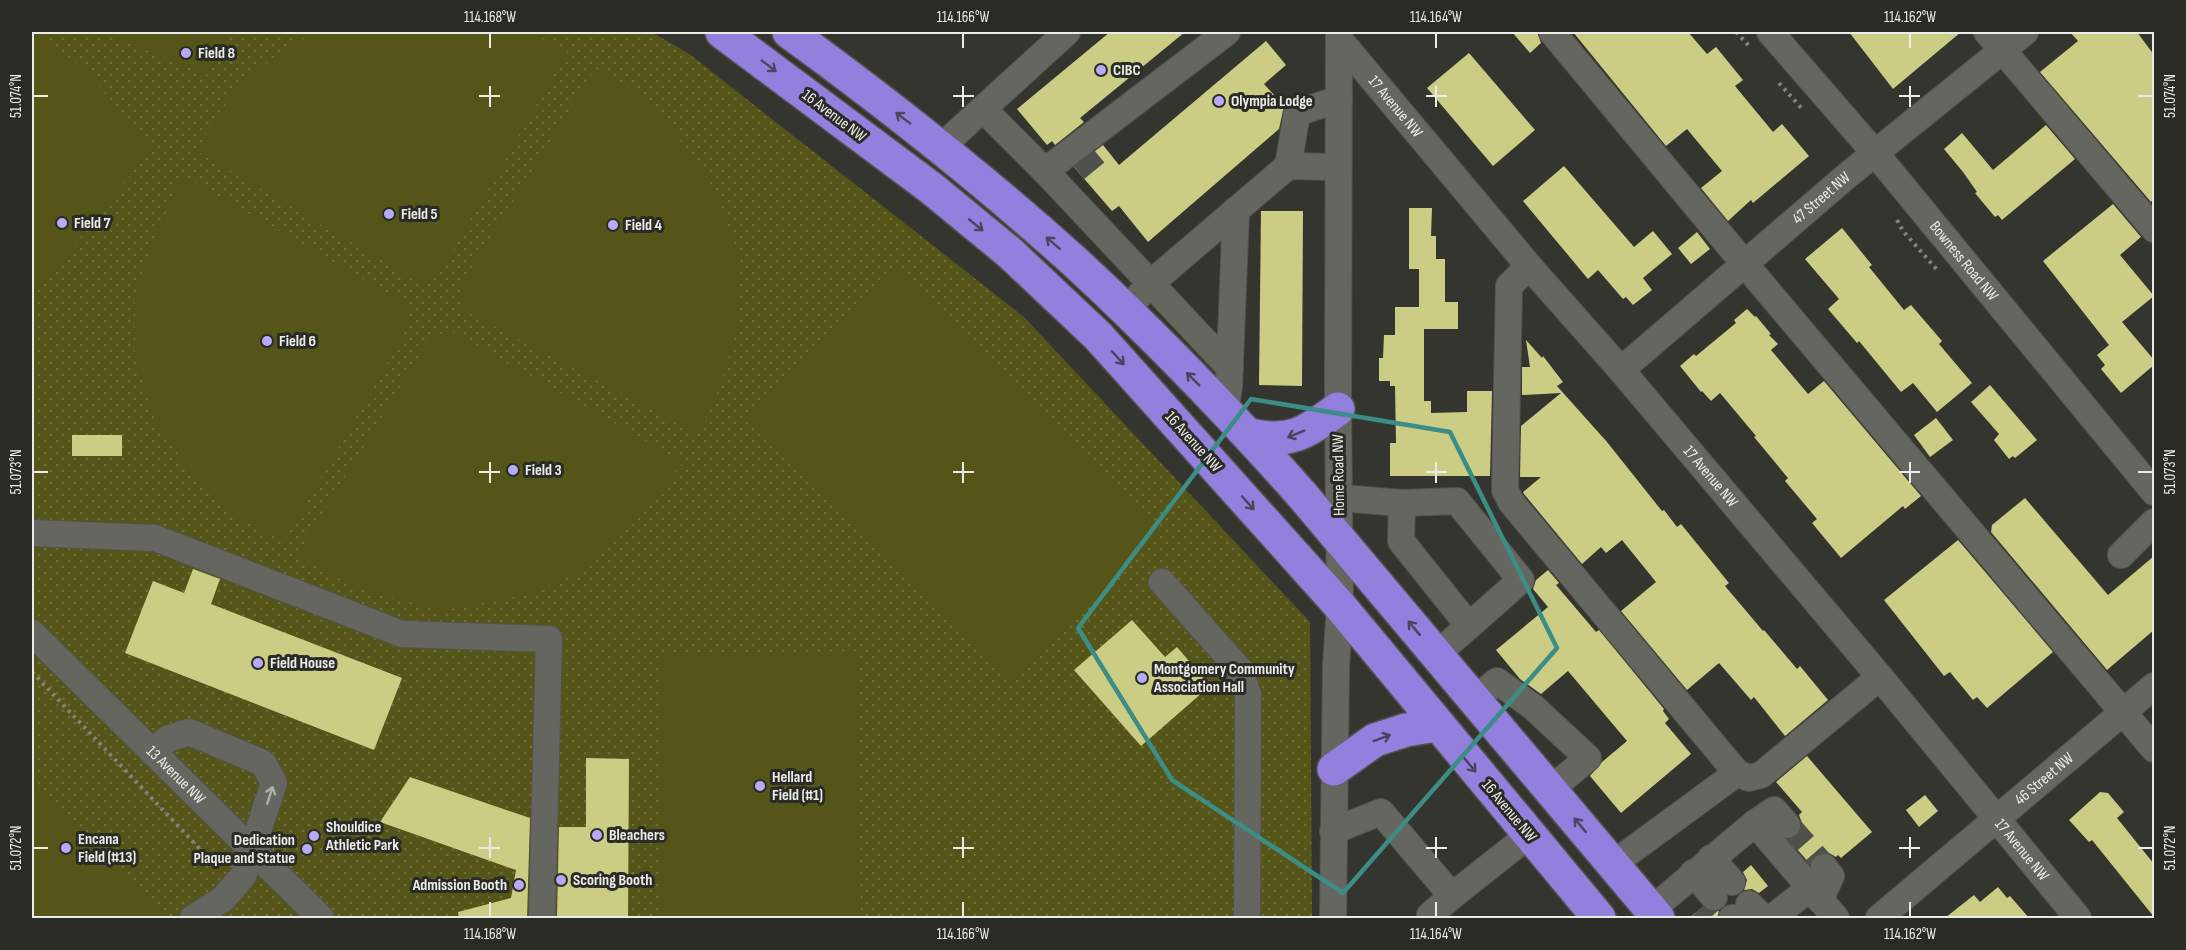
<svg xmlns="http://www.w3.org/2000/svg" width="2186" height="950" viewBox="0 0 2186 950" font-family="'Sofia Sans Condensed',sans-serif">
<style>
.park{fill:url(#park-dots)}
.garden{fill:#555519}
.building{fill:#cbcd84}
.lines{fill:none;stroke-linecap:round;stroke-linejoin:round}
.minor-tunnel{stroke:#50504c;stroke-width:26;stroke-dasharray:26 13;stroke-linecap:butt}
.minor-casing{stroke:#53534e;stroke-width:28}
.highway-casing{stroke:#53534e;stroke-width:36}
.path{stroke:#82827e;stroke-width:4;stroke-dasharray:3 4.5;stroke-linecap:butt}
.minor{stroke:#666661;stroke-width:26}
.highway{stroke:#927fde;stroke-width:33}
.oneway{stroke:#4a445d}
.oneway2{stroke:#afafab}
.marked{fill:none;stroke:#3b8d86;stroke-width:4.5;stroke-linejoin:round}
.ticks{fill:none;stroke:#ebebe8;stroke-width:2}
.poi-dot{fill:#b7abf8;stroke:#2b2b26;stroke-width:2}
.labels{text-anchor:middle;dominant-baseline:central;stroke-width:6;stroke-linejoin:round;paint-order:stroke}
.poi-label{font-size:16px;font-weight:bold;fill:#ebebe8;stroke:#2b2b26;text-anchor:start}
.street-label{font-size:16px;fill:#ebebe8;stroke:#2b2b26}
.neatline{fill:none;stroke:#ebebe8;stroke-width:2}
.ticks-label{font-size:15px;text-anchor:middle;fill:#ebebe8}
</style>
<defs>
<pattern id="park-dots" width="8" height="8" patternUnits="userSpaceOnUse" patternTransform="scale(1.5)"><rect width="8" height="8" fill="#555519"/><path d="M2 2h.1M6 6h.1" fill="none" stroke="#6e6e3a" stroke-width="1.8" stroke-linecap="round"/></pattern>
</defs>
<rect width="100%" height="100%" fill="#353530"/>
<path class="park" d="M32,32H651L688,53L1024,317L1310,622L1312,918H32Z"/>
<g class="garden">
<path d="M32,32H38L87,72L152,148L32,298Z"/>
<path d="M100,32H227L208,75Z"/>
<path d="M323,32H526L568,50L437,278L416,281L197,151L235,88L292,43Z"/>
<path d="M595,68L639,93L666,120L715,190L741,261L737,329L720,387L697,434L464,310L459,288Z"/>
<path d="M182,175L407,304L411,322L284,542L233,515L195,477L157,425L135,360V295L154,240Z"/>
<path d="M893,266L1162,530L1012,682L743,418Z"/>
<path d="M452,332L683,462L634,523L583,570L531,594L441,611L352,586L297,555L432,335Z"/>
<path d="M858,651L861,918H659L661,653Z"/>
<path d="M32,777L169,918H32Z"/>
</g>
<g class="building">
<path d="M1110,32H1185L1080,118L1084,122L1055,145L1052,141L1047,145L1017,109Z"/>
<path d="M1512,32H1537L1541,43L1530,53Z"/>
<path d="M1573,32H1688L1707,54L1716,47L1743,80L1735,86L1773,132L1782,124L1809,156L1753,203L1751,200L1728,221L1701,188L1722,171L1687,129L1666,146Z"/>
<path d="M1849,32H1961L1893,89Z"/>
<path d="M2070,32H2137L2154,55V198L2151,202L2040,72L2078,41Z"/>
<path d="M1266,41L1286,65L1264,84L1284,106L1279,129L1148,242L1119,206L1112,211L1074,167L1103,145L1119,165Z"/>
<path d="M1469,53L1535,130L1493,166L1427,88Z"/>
<path d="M2046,125L2075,159L2002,220L1998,215L1995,217L1975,193L1977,192L1963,172L1944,149L1962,133L1993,170Z"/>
<path d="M1564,166L1634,247L1653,231L1672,254L1643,278L1652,290L1633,305L1626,297L1623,299L1598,270L1588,279L1523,201Z"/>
<path d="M2113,204L2141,237L2120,255L2154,296L2122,322L2154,360V365L2121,393L2101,369L2105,365L2097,355L2109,345L2043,261Z"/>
<path d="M1409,208H1432L1431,236H1436V259H1445V302H1458V329H1424V401H1431V413L1467,412V391H1492L1490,476H1390V443H1396L1395,386H1390V381H1379V358H1383L1384,335H1395V307H1419V269H1409Z"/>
<path d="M1261,211H1303L1302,386L1259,385Z"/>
<path d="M1842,228L1872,265L1869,267L1904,310L1911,305L1942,341L1939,344L1972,383L1937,412L1913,383L1901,392L1859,341L1857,343L1828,309L1839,299L1805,259Z"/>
<path d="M1697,232L1710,249L1691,264L1678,248Z"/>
<path d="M1747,309L1755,317L1756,316L1771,334L1769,335L1778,344L1771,350L1808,394L1824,381L1921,496L1905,509L1903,506L1841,558L1812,523L1817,519L1785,481L1788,478L1754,437L1756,436L1720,393L1711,401L1702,391L1701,392L1680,366L1694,354L1696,356L1736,323L1734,320Z"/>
<path d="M1526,340L1542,358L1543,356L1563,382L1557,386L1607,442L1662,511L1664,510L1677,527L1681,524L1729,583L1725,586L1763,631L1764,630L1797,669L1800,666L1828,700L1785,736L1754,697L1751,700L1719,663L1687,690L1621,611L1656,582L1622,540L1606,553L1601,547L1582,564L1524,494L1523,492L1541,477H1520L1521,426L1561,393L1522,395V367H1530Z"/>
<path d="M1990,385L2037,440L2015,458L2013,456L2009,459L1994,440L1999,434L1971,402Z"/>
<path d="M1936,418L1953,440L1930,457L1914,435Z"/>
<rect x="72" y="435" width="50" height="21"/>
<path d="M2025,498L2108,595L2154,556V630L2107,670L1991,532L1992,525Z"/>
<path d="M1958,540L2053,652L1987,708L1977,697L1973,700L1950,672L1944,676L1884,600Z"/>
<path d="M193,569L220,579L211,604L402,678L374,750L125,653L153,581L184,593Z"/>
<path d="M1548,570L1559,583L1556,585L1596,632L1599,630L1664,709L1663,711L1669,719L1665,723L1691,754L1621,813L1590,776L1602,762L1627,741L1568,671L1541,694L1520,679L1496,650L1548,607L1533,589L1536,580Z"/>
<path d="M1132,620L1165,657L1177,647L1210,686L1141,746L1074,670Z"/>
<path d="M1807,756L1872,832L1841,858L1838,855L1836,857L1829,853L1821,852L1814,856L1810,864L1789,840L1796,837L1801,830L1802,823L1799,815L1802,812L1776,782Z"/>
<path d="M586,758L629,759L628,918H557L559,827H586Z"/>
<path d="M410,777L530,818L527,918H459L458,912L511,898L516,870L380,822Z"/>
<path d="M2100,792L2108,793L2124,812L2117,818L2154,864V917L2092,840L2089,842L2069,820Z"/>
<path d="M1925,795L1938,811L1919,827L1906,810Z"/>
<path d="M1751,865L1768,886L1759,893L1752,889L1744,890L1747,880L1743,872Z"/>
<path d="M1998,887L2007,898L2010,896L2029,918H1945L1974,895L1980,902Z"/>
<path d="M1703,907L1710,911H1719L1717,918H1689Z"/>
</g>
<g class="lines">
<g class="minor-tunnel">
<path d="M1076,169L1104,146"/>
<path d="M1787,825L1824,867"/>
<path d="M1701,908L1710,918"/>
</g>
<defs>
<g id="minor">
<path d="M1552,32L1733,250L2154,749"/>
<path id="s1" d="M1770,32L1875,153L2154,492"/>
<path d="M1987,32L2154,229"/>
<path id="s2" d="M1339,39L1529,266L1621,370L1880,677L2078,918"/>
<path d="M983,109L1045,171L1230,368"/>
<path d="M941,147L1067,32"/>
<path d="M1288,166L1297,113L1339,99"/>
<path d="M1045,171L1227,32"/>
<path d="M1529,266L1509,286L1505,490L1511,502L1737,773L1749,778L1761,775L1880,677"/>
<path d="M1125,311L1151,283L1288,166L1338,167"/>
<path id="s3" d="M1621,370L1849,174L2025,32"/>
<path d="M1225,412L1229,387L1236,210"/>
<path d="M1340,498L1402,503L1457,501L1521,580L1436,655"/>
<path d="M1402,503L1401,541L1469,626"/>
<path d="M32,533L155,538L402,634L549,639L542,918"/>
<path d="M2121,555L2154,522"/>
<path d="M1162,582L1239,669L1248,694L1247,918"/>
<path id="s4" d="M32,633L321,918"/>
<path d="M1474,700L1497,681L1533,707L1588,758L1550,790"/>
<path d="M153,753L167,739L189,732L263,763L274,783L243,876L223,899L193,918"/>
<path d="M1755,823L1774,810L1787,825"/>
<path d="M1333,831L1381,812L1452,896L1529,835"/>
<path d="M1711,858L1732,882"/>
<path d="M1613,864L1737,773"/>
<path d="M1693,873L1714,897"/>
<path d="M1820,900L1831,876L1824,867"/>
<path d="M1749,904L1763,918"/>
<path d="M1651,910L1755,823L1836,918"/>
<path d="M1430,915L1452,896"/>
<path d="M1333,918L1336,666L1340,606L1338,409L1339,32"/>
<path d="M1732,918H1733"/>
<path d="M1772,918L1810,888"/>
<path id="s5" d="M1879,918L2154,686"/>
</g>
<g id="highway">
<path d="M722,32L931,188L1010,253L1098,336L1340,606L1599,918"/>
<path d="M789,32C888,104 984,180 1075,262C1154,335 1232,416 1303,496L1658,918"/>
<path d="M1249,435C1291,444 1305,433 1338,409"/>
<path d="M1334,769L1375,740L1406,730L1437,725"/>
</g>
</defs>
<use href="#minor" class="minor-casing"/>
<use href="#highway" class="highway-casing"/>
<g class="path">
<path d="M1736,32L1750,47"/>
<path d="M1779,83L1804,111"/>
<path d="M1897,220L1903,231L1939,272"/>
<path d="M32,672L218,868"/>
</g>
<use href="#minor" class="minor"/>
<use href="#highway" class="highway"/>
</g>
<defs><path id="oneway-shaft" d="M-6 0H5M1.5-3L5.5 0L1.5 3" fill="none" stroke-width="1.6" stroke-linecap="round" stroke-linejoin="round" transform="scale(1.5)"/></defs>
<g class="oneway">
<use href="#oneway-shaft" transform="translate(769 66) rotate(37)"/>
<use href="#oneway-shaft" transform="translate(903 118) rotate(-143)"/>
<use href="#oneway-shaft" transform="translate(976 225) rotate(39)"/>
<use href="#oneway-shaft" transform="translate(1053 243) rotate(-139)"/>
<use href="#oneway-shaft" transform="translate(1118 358) rotate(48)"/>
<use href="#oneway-shaft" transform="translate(1193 379) rotate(-135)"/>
<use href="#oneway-shaft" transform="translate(1296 434) rotate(158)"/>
<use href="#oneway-shaft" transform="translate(1248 503) rotate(48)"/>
<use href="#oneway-shaft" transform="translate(1414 628) rotate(-130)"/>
<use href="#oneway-shaft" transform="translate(1382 738) rotate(-20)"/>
<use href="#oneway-shaft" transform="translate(1470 765) rotate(50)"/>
<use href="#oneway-shaft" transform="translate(1580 825) rotate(-130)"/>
</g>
<use class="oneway2" href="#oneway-shaft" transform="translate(270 795) rotate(-72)"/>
<path class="marked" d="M1251,399L1450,432L1557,648L1343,893L1172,780L1078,628Z"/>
<path class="ticks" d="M490,33V48M963,33V48M1436,33V48M1910,33V48M490,86V107M963,86V107M1436,86V107M1910,86V107M33,96H48M479,96H500M953,96H974M1426,96H1447M1899,96H1920M2138,96H2153M490,462V483M963,462V483M1436,462V483M1910,462V483M33,472H48M479,472H500M953,472H974M1426,472H1447M1899,472H1920M2138,472H2153M490,837V858M963,837V858M1436,837V858M1910,837V858M33,848H48M479,848H500M953,848H974M1426,848H1447M1899,848H1920M2138,848H2153M490,902V917M963,902V917M1436,902V917M1910,902V917"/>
<g class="poi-dot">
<circle cx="186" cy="53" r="6"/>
<circle cx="1101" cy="70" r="6"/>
<circle cx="1219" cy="101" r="6"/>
<circle cx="389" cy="214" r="6"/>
<circle cx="62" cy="223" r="6"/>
<circle cx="613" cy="225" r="6"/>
<circle cx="267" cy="341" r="6"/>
<circle cx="513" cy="470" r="6"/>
<circle cx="258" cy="663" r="6"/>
<circle cx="1142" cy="678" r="6"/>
<circle cx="760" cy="786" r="6"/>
<circle cx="597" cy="835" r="6"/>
<circle cx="314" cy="836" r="6"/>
<circle cx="66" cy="848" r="6"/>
<circle cx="307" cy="849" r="6"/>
<circle cx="561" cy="880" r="6"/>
<circle cx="519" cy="885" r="6"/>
</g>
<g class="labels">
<g class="poi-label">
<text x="198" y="53">Field 8</text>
<text x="1113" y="70">CIBC</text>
<text x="1231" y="101">Olympia Lodge</text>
<text x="401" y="214">Field 5</text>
<text x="74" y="223">Field 7</text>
<text x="625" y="225">Field 4</text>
<text x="279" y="341">Field 6</text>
<text x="525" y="470">Field 3</text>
<text x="270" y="663">Field House</text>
<text x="1154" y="669">Montgomery Community<tspan x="1154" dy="18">Association Hall</tspan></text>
<text x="772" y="777">Hellard<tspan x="772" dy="18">Field (#1)</tspan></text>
<text x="326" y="827">Shouldice<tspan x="326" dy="18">Athletic Park</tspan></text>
<text x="609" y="835">Bleachers</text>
<text x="78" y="839">Encana<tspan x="78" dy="18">Field (#13)</tspan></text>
<text x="295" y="840" text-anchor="end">Dedication<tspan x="295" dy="18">Plaque and Statue</tspan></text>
<text x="573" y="880">Scoring Booth</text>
<text x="507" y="885" text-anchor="end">Admission Booth</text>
</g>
<g class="street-label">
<text stroke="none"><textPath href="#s2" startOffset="88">17 Avenue NW</textPath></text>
<text transform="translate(834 116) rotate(37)">16 Avenue NW</text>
<text stroke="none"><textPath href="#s3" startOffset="264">47 Street NW</textPath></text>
<text stroke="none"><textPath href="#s1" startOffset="300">Bowness Road NW</textPath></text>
<text transform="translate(1193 442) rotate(48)">16 Avenue NW</text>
<text transform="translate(1339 475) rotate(-91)">Home Road NW</text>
<text stroke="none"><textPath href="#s2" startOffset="574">17 Avenue NW</textPath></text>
<text stroke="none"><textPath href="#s4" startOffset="202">13 Avenue NW</textPath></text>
<text stroke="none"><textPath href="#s5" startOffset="216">46 Street NW</textPath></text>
<text transform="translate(1509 811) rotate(50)">16 Avenue NW</text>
<text stroke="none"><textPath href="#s2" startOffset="1060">17 Avenue NW</textPath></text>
</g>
</g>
<rect width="2186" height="950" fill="none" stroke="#2b2b26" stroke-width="66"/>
<rect x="33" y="33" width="2120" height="884" class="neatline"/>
<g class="ticks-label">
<text x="490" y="22">114.168°W</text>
<text x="963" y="22">114.166°W</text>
<text x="1436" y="22">114.164°W</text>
<text x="1910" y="22">114.162°W</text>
<text transform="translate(16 96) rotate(-90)" y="5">51.074°N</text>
<text transform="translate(2170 96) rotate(-90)" y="5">51.074°N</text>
<text transform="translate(16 472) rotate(-90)" y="5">51.073°N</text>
<text transform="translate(2170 472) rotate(-90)" y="5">51.073°N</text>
<text transform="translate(16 848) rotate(-90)" y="5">51.072°N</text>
<text transform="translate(2170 848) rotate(-90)" y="5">51.072°N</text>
<text x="490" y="939">114.168°W</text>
<text x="963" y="939">114.166°W</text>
<text x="1436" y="939">114.164°W</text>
<text x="1910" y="939">114.162°W</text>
</g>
</svg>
